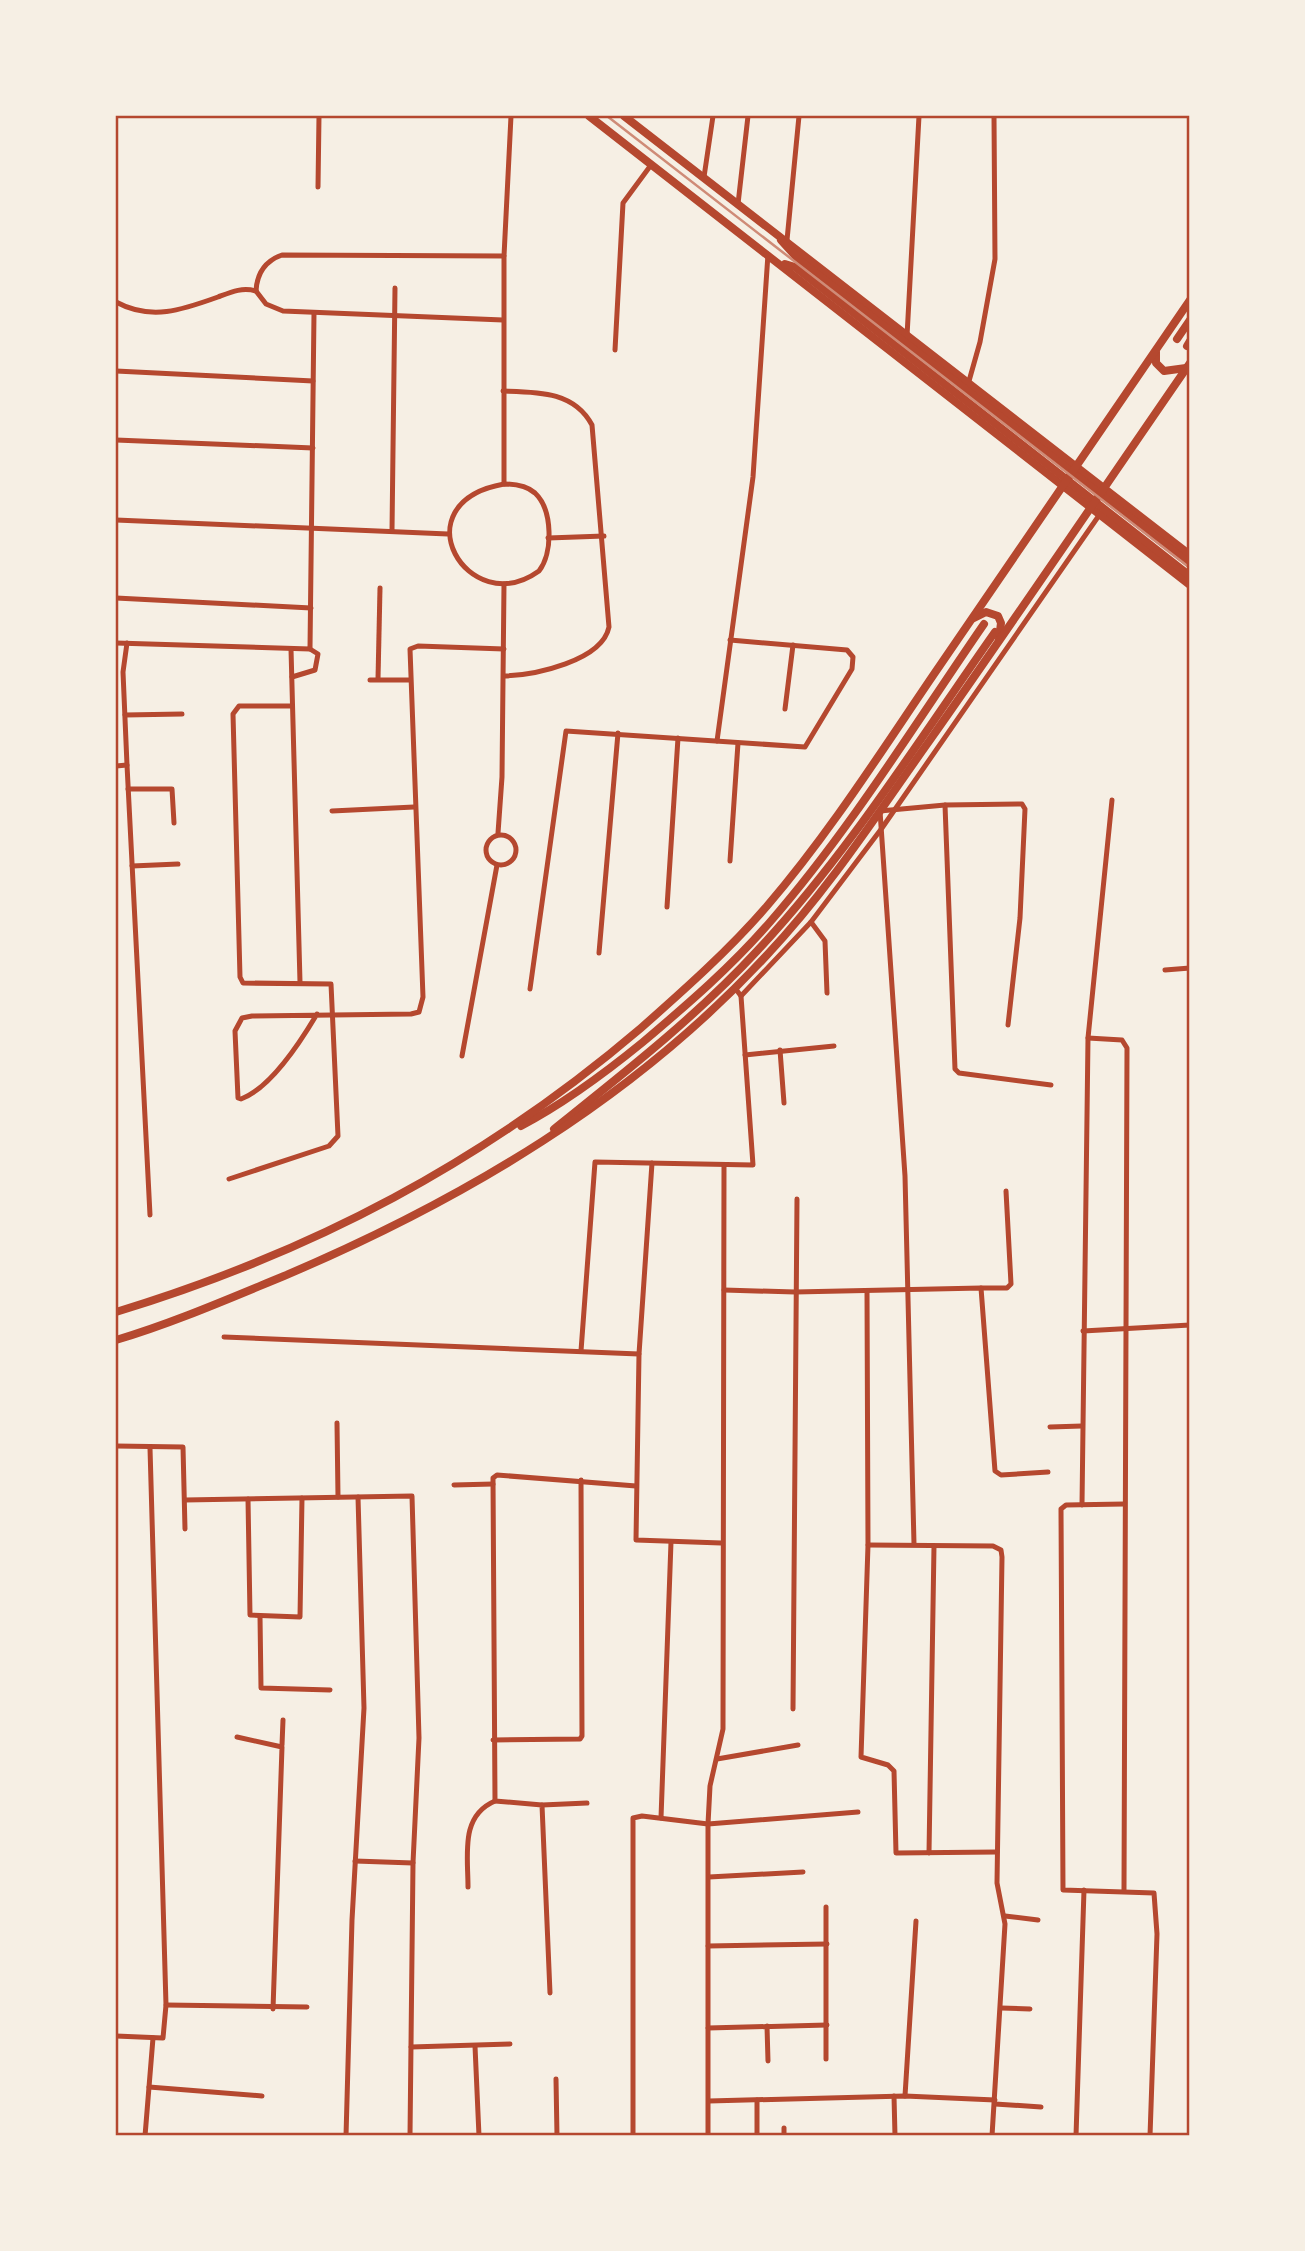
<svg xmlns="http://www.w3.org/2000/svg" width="1305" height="2251" viewBox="0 0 1305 2251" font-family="Figtree,sans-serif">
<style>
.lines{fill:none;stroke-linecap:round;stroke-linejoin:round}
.minor{stroke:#b5482f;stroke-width:5}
.primary{stroke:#b5482f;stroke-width:8}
.rail{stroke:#cf8b77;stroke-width:2.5}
.neatline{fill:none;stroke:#b5482f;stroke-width:2.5}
</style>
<rect width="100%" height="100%" fill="#f6efe4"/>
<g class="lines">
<g class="minor">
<path d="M704,177L713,116"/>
<path d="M318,187L319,116"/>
<path d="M738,204L748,116"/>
<path d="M787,240L799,116"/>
<path d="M256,291C257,273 265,261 282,255L504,256"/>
<path d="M256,291L266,304L283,311L503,320"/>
<path d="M116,302C151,321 182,310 218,297C231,292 242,287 256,291"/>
<path d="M907,336L919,116"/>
<path d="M615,350L623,203L651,165"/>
<path d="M116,371L313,381"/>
<path d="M969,381L980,342L995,259L994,116"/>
<path d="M503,391C537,392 574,391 592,425L609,627C602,661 535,675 504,676"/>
<path d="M116,440L313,448"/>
<path d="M504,484V256L511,116"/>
<path d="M504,484C514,484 527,486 535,493C553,510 553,553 539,571C468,622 398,503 504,484Z"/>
<path d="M116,520L448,534"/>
<path d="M392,531L395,288"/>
<path d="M548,538L604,536"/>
<path d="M116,598L311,608"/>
<path d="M116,643L310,649L314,313"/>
<path d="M127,643L123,672L127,765L150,1215"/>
<path d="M291,649L300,982"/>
<path d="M292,677L315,670L318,654L310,649"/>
<path d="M378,679L380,588"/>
<path d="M370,680H409"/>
<path d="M785,709L793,645"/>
<path d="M125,715L182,714"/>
<path d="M717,741L753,477L768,254"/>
<path d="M116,766L127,765"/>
<path d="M128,789H172L174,823"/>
<path d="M945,805L955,1069L959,1073L1051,1085"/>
<path d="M332,811L414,807"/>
<path d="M498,833L502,777L504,584"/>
<circle cx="501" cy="850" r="15"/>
<path d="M730,861L738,743"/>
<path d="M132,866L178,864"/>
<path d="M667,907L678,738"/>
<path d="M811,922L825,941L827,993"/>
<path d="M599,953L618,733"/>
<path d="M1165,970L1190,968"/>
<path d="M530,989L566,731L805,747L852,669L853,657L847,650L730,640"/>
<path d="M741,996L811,922L882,828L1100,514"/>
<path d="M317,1014C301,1041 271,1088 241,1099L238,1098L235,1031L242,1018L252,1016L411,1014L419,1012L423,997L410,649L418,646L504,649"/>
<path d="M1088,1038L1122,1040L1127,1048L1124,1890"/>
<path d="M780,1050L784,1103"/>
<path d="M745,1055L834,1046"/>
<path d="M462,1056L497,865"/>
<path d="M652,1163L639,1354L636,1540L721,1543"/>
<path d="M229,1179L329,1146L338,1136L331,984L243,983L240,977L233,714L239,706H292"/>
<path d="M981,1288H1007L1011,1284L1006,1191"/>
<path d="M724,1290L795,1292L981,1288L995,1471L1001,1475L1048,1472"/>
<path d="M867,1291L868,1545L861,1757L888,1765L894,1771L896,1853L997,1852"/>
<path d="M1083,1331L1190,1325"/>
<path d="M224,1337L639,1354"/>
<path d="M581,1351L595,1162L753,1165L741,996L735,988"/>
<path d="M337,1423L338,1497"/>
<path d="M1050,1427L1082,1426"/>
<path d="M116,1446L183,1447L185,1529"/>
<path d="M454,1485L493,1484"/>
<path d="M248,1499L250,1615L300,1617L302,1498"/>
<path d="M185,1500L412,1496L419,1738L413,1863L410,2136"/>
<path d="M1124,1504L1066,1505L1061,1509L1063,1890L1154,1893L1157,1934L1150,2136"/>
<path d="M1082,1505L1088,1038L1112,800"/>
<path d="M914,1544L905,1176L880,811L945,805L1022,804L1025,809L1020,918L1008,1025"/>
<path d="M868,1545L993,1546L1001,1550L1002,1557L997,1883L1005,1924L992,2136"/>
<path d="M260,1616L261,1688L330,1690"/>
<path d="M793,1709L797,1199"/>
<path d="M237,1737L282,1747L273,2009"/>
<path d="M493,1740L580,1739L582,1736L581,1480"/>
<path d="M282,1745L283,1720"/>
<path d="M717,1759L798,1745"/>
<path d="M542,1805L587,1803"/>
<path d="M661,1818L671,1542"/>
<path d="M929,1853L934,1546"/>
<path d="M355,1861L413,1863"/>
<path d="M709,1877L803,1872"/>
<path d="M468,1887C468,1854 460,1816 495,1801"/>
<path d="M1005,1916L1038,1920"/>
<path d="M708,1946L827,1944"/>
<path d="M550,1993L542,1805L495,1801L493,1478L497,1475L636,1486"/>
<path d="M166,2005L307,2007"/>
<path d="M1001,2008L1030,2009"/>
<path d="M767,2026L768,2061"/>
<path d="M708,2028L827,2025"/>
<path d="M116,2036L163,2038L166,2005L150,1448"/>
<path d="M475,2046L479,2136"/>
<path d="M411,2047L510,2044"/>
<path d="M826,2059V1907"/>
<path d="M556,2079L557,2136"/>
<path d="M149,2087L262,2096"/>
<path d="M894,2096L895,2136"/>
<path d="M905,2096L916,1921"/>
<path d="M757,2100V2136"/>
<path d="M709,2101L905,2096L995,2100"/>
<path d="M995,2104L1041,2107"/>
<path d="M784,2128V2136"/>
<path d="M145,2136L153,2038"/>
<path d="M346,2136L352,1920L364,1708L358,1497"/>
<path d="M633,2136V1818L642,1816L708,1824L858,1812"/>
<path d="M708,2136V1824L710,1786L723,1729L724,1166"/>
<path d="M1076,2136L1084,1890"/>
</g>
<g class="primary">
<path d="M589,116L1190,585"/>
<path d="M624,116L1190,555"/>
<path d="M781,240L799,260L1190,564"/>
<path d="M785,264L795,267L1190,576"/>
<path d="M1177,339L1190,320"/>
<path d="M1187,346L1190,341"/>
<path d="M1156,352V363L1164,371L1186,368"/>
<path d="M974,618L986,612L998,616L1001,623L999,639"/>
<path d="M521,1126C565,1103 605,1073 643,1042C688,1004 732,966 770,922C850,830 915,724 984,624"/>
<path d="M554,1129C624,1073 696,1017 757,951C848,854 919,740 995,632"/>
<path d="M116,1312C313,1252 484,1162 641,1028C685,989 729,950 767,906C828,835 879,755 932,677C1018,552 1103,426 1190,300"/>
<path d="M116,1340C173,1323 228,1299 284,1276C463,1200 634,1099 767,955C829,889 878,813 930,740C1018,615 1103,489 1190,363"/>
</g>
<path class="rail" d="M607,116L1190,568"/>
</g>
<rect width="1305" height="2251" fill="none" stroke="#f6efe4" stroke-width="234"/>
<rect x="117" y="117" width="1071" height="2017" class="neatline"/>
</svg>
